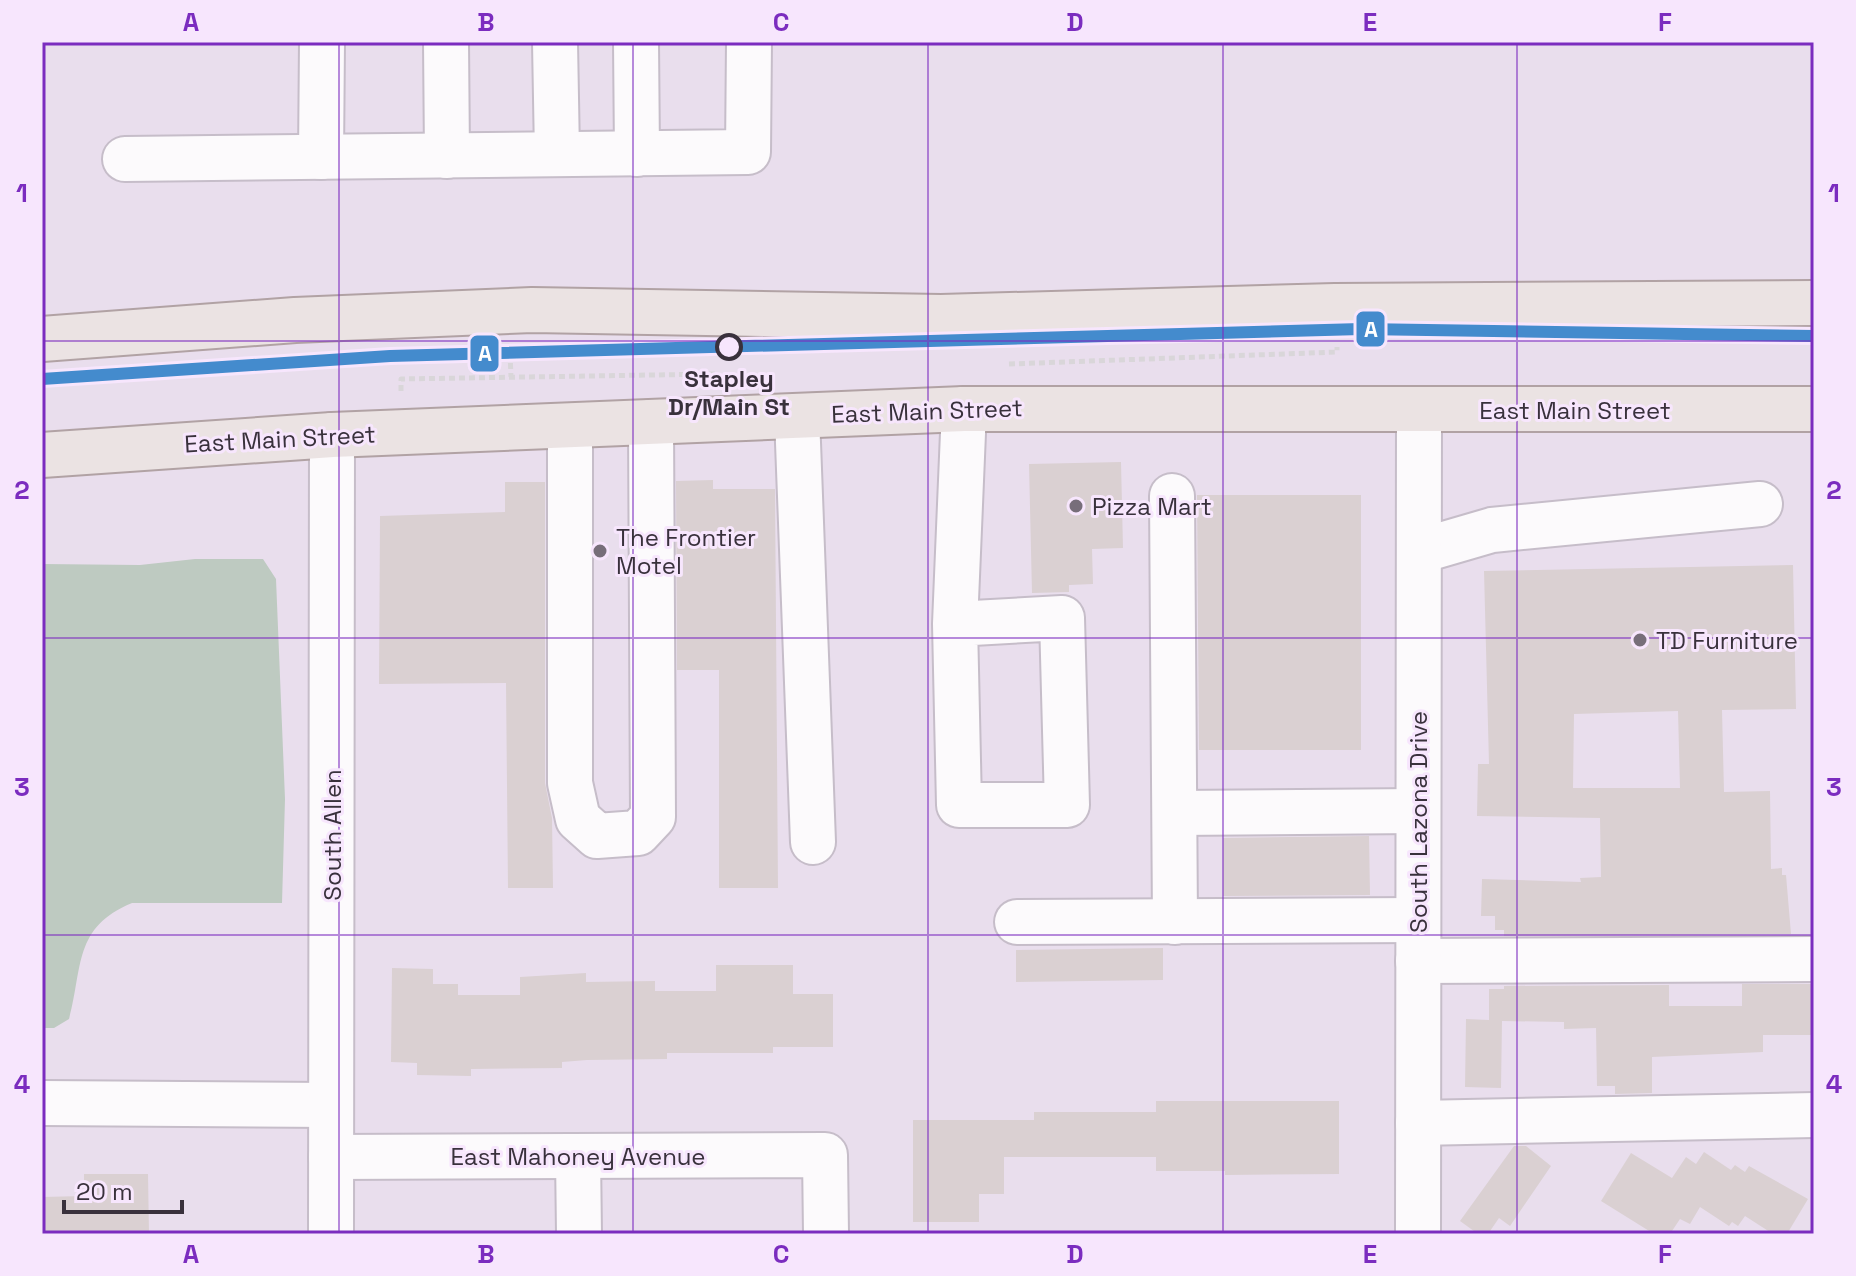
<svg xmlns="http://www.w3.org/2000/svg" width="1856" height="1276" viewBox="0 0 1856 1276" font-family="'Space Grotesk',sans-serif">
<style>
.green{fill:#becac1}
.building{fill:#dad0d2;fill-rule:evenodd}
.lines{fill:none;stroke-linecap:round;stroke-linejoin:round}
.minor-casing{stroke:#c6bdc9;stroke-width:48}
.major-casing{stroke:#b1a2a4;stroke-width:48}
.path{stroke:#d9d6d9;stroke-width:5;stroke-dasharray:6 4;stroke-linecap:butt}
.minor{stroke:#fcfafc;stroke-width:44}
.major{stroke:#ebe3e3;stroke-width:44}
.rail-1-casing{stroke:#f7e6fd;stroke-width:18}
.rail-1{stroke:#448bcd;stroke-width:12}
.grid{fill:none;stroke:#7b2cbf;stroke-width:2;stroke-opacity:0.55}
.stop-dot{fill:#f7e6fd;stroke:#39313c;stroke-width:4}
.poi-dot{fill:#776e7a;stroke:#f7e6fd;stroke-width:3}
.labels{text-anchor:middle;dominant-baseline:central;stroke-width:6;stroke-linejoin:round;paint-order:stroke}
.stop-label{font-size:24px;font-weight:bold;fill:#39313c;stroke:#f7e6fd}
.street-label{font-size:24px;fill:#39313c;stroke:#f7e6fd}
.poi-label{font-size:24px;fill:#39313c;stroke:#f7e6fd;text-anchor:start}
.line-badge{stroke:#f7e6fd;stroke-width:3}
.badge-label{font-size:22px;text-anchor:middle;font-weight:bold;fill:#fff}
.neatline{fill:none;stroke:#7b2cbf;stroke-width:3}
.grid-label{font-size:26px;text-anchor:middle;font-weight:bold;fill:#7b2cbf}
</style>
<rect width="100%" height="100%" fill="#e9deed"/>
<path class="green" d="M195,559H263L276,579L285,799L282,903H132C73,927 83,968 69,1019L54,1028H42V564L140,565Z"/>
<g class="building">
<path d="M1121,462L1123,548L1092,549L1093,584L1069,585V592L1032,593L1029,464Z"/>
<path d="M713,480V489H775L778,888H719V670H677L676,481Z"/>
<path d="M505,482H545V783L552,818L553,888H508L506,683L379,684L380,516L505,512Z"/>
<path d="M1197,495H1361V750H1199Z"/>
<path d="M1793,565L1796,709L1722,710L1724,792L1770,791L1771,869L1782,868V875H1786L1791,934L1504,936V930H1495V916H1481L1482,879L1581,882L1580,878L1601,877L1600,818L1477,816L1478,764H1489L1484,571ZM1678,711L1680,788H1573L1574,714Z"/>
<path d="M1369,836L1370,895L1223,896V838Z"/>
<path d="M1163,948V980L1016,982V950Z"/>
<path d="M716,965H793V994H833V1047H773V1053H667V1059L587,1060L562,1062V1068L471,1069V1076L417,1075V1063L391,1062L392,968L433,969V984H458V995H520V977L586,973V982L655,981V991H716Z"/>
<path d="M1742,984H1814V1035H1763V1052L1652,1057V1093L1615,1094V1086H1597L1596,1028L1564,1029V1022L1502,1021L1501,1088L1465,1087L1466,1019L1489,1020V989H1504V986L1669,985V1006H1742Z"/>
<path d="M1156,1101H1339V1174L1225,1175V1171H1156V1157H1004V1194H979V1222H913V1120H1034V1112H1156Z"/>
<path d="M1514,1146H1526L1551,1166L1510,1226L1499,1218L1488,1234H1478L1460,1221Z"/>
<path d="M1704,1152L1731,1170L1735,1165L1745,1172L1749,1166L1808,1199L1787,1234H1773L1745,1216L1738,1226L1732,1222L1729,1226L1700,1207L1690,1224L1680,1219L1670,1234H1654L1601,1201L1631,1153L1672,1178L1686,1157L1696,1164Z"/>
<path d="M84,1174H148L149,1234H42V1197L84,1196Z"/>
</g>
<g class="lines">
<defs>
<g id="minor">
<path d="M446,42L447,156"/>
<path d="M555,42L557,154"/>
<path d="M636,42L637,154"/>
<path d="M321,157L322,42"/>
<path d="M125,159L748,152L749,42"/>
<path d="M797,416L813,842"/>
<path d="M570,426V783L578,819L597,836L638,833L653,817L651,422"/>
<path d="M1172,496L1175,922"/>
<path d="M1420,551L1492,530L1760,504"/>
<path d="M955,624L1062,618L1067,805H959L955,624L964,409"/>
<path d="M1175,813L1418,811"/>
<path d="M1017,922L1418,920"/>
<path d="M1418,961L1814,959"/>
<path d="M42,1103L331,1105"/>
<path d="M1418,1123L1814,1115"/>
<path d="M578,1156L579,1234"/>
<path d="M331,1157L825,1155L826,1234"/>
<path d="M331,1234L332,435"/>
<path d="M1418,1234L1419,410"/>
</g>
<g id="major">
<path d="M42,339L295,320L532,310L941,317L1335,306L1814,303"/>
<path d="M42,455L332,435L964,409H1814"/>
</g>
</defs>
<use href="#minor" class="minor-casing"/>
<use href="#major" class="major-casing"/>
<g class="path">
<path d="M510,353L511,377"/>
<path d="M1009,364L1337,352V347"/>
<path d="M401,391V379L715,374"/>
</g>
<use href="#minor" class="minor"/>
<use href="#major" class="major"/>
<defs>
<path id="rail-1" d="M42,379L390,356L1361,329L1814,336"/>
</defs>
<use href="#rail-1" class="rail-1-casing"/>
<use href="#rail-1" class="rail-1"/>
</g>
<path class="grid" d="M339,42V1234M633,42V1234M928,42V1234M1223,42V1234M1517,42V1234M42,341H1814M42,638H1814M42,935H1814"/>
<circle class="stop-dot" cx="729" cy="347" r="12"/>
<g class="poi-dot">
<circle cx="1076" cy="506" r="8"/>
<circle cx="600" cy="551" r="8"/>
<circle cx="1640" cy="640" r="8"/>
</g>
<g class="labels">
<g class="stop-label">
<text x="729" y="378">Stapley<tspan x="729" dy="28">Dr/Main St</tspan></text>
</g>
<g class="street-label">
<text x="1575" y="410">East Main Street</text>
<text transform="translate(927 411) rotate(-2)">East Main Street</text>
<text transform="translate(280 439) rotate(-3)">East Main Street</text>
<text transform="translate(1418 822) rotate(-90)">South Lazona Drive</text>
<text transform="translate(332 835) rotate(-90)">South Allen</text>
<text x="578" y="1156">East Mahoney Avenue</text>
</g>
<g class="poi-label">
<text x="1092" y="506">Pizza Mart</text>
<text x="616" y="537">The Frontier<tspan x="616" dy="28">Motel</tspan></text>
<text x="1656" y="640">TD Furniture</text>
</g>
</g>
<g class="line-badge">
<rect x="1355" y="310" width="31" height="38" rx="8" fill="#448bcd"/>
<rect x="469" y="334" width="31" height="39" rx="8" fill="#448bcd"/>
</g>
<g class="badge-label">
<text x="1371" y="337">A</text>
<text x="485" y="361">A</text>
</g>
<rect width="1856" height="1276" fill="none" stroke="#f7e6fd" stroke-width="88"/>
<path d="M64 1200v12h118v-12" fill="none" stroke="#39313c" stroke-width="4"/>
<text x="76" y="1200" font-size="24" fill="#39313c" stroke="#f7e6fd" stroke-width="6" paint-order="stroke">20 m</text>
<rect x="44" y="44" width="1768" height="1188" class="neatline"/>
<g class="grid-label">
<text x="191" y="31">A</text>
<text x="486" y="31">B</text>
<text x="781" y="31">C</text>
<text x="1075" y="31">D</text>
<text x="1370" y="31">E</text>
<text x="1665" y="31">F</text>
<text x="22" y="202">1</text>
<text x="1834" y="202">1</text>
<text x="22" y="499">2</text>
<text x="1834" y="499">2</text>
<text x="22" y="796">3</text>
<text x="1834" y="796">3</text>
<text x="22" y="1093">4</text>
<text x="1834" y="1093">4</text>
<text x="191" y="1263">A</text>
<text x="486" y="1263">B</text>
<text x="781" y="1263">C</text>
<text x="1075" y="1263">D</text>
<text x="1370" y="1263">E</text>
<text x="1665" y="1263">F</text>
</g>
</svg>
